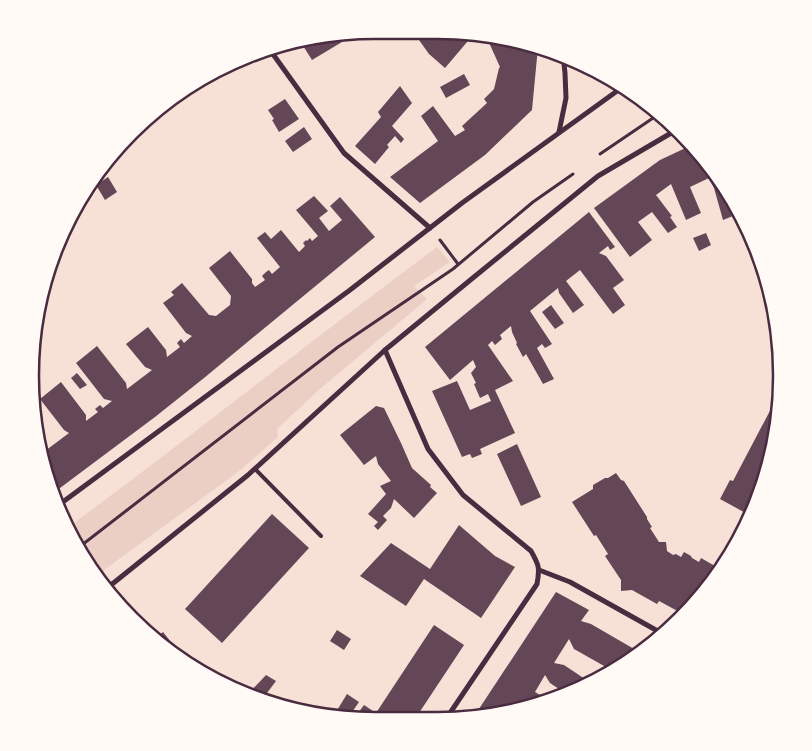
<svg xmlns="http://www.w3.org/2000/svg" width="812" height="751" viewBox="0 0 812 751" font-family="'Asap Condensed',sans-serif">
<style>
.green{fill:#ebcfc5}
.building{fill:#644757}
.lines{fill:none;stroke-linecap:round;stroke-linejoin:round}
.path{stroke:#4a2c40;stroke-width:3}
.service{stroke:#4a2c40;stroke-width:4}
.minor{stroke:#4a2c40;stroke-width:5}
.rim{fill:none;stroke:#4a2c40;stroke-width:2.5}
</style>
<rect width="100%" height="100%" fill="#f7e1d7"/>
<path class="green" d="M437,247L450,262L414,286L427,299L320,389L277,429L278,437L242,469L96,576L88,568L67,528C192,436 313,339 437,247Z"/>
<g class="building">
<path d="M431,33H439L442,38L445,34L473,35L445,68L429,54L419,40Z"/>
<path d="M337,34L342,42L312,60L300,41L308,37Z"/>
<path d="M486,36L504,37L538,47L532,110L485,155L420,203L390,177L438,141L421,116L433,106L455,136L465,130L462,126L487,103L484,99L494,89L499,68L500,67Z"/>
<path d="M464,74L470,85L446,98L440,87Z"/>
<path d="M400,86L412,103L392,126L404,139L401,143L395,136L387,145L389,147L375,164L355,146L381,117L378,112Z"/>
<path d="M285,99L299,119L279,132L272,120L274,119L268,110Z"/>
<path d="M304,127L312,139L293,152L285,141Z"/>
<path d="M692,145L724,184L734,203L738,214L723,220L714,188L709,178L690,187L701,213L686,220L671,184L656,195L672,216L670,217L677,227L668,233L652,212L638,222L652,240L630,257L594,208L660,160Z"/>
<path d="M108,177L117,192L105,200L96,185Z"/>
<path d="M314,196L328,211L319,218L329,231L342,220L330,206L340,197L375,237L204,378L155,417L52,494L37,443L36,435L43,445L45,451L69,433L64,430L40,399L61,382L86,415V421L98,412L95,409L100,405L103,408L112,401L104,399L76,363L97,346L126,383L127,389L152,370L145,367L126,344L148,327L166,350L167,357L180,347L177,343L181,339L184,343L192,336L186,333L163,303L174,295L171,292L182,283L209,315L216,316L230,305L231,296L209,268L230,251L252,279V283L255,287L265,280L262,276L266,272L269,270L272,274L280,267L257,238L265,232L271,239L281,230L299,252L305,246L303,243L306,240L307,241L310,238L312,241L318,236L296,210Z"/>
<path d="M589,212L615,247L610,250L608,246L599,253L606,256L624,280L613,288L625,305L613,314L580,270L566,281L584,305L573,313L559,293L558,288L530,311L552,344L545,348L542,344L537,348L554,379L543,384L526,354L523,357L516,344L517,343L512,332L511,326L500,335L502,339L495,345L492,341L488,345L513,381L495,390L515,433L480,449L482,454L472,458L470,454L462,457L432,391L457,381L470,410L491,401L488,394L480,398L474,384L476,383L471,373L476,367L473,360L450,380L425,347Z"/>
<path d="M706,233L711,245L699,251L693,238Z"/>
<path d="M551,305L564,323L555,329L542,312Z"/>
<path d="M77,373L87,385L80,389L71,378Z"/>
<path d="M780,398L775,443L756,508L751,516L720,499L730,480L733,481L773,405L775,406Z"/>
<path d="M376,406L384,408L401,443L412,468L431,485L430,487L437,493L414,518L394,499L391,508L383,516L387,520L378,530L374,526L378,522L368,514L386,494L380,486L391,481L378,464L376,456L364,465L340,435Z"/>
<path d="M517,444L541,497L521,506L497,454Z"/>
<path d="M616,473L621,480L624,481L647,517V519L652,527L650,528L659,542H666L667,551L673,555L676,554L681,557L684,552L691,556L692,558L699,562L701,558L722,570L685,615L659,601L657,604L632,590L621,591V580L605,556L608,554L596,535L594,536L572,502L593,489V485L605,478H608Z"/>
<path d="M272,514L309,548L222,643L185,609Z"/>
<path d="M459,525L495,556L515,567L481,618L424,579L406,606L360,576L391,543L430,569Z"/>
<path d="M556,592L589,610L581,621L591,624L641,653L628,663L613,671L574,649L569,639L554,663L564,665L591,683L568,695L550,683L545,675L535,692L550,701L533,705L529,700L524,707L525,708L504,714L475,715Z"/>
<path d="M434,625L464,645L417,716L355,717L364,705L376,713Z"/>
<path d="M337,630L351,639L344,650L330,641Z"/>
<path d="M163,632L187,662L155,638Z"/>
<path d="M266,675L276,681L261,701L247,695Z"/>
<path d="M347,694L359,702L348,718H344L336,712Z"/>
</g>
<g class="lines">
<g class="path">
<path d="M600,154L659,114"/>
<path d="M440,240L458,264"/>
<path d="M78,548L338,347L453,269L533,202L573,174"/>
</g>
<path class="service" d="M255,469L321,536"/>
<g class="minor">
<path d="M270,50L344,153L430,228"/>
<path d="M559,132L566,98L565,73L563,55"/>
<path d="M385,350L428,449L463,495L531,551C539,565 540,568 537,584L448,716"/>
<path d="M56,507L350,290L462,203L624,86"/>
<path d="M539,570L570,582L663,634"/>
<path d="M106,589L248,475L385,350L474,277L598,176L678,129"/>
</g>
</g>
<path d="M0 0H812V751H0ZM375 39H437A336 336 0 0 1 773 375V376A336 336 0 0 1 437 712H375A336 336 0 0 1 39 376V375A336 336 0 0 1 375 39Z" fill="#fffaf5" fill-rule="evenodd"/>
<path class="rim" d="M375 39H437A336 336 0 0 1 773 375V376A336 336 0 0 1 437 712H375A336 336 0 0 1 39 376V375A336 336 0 0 1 375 39Z"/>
</svg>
